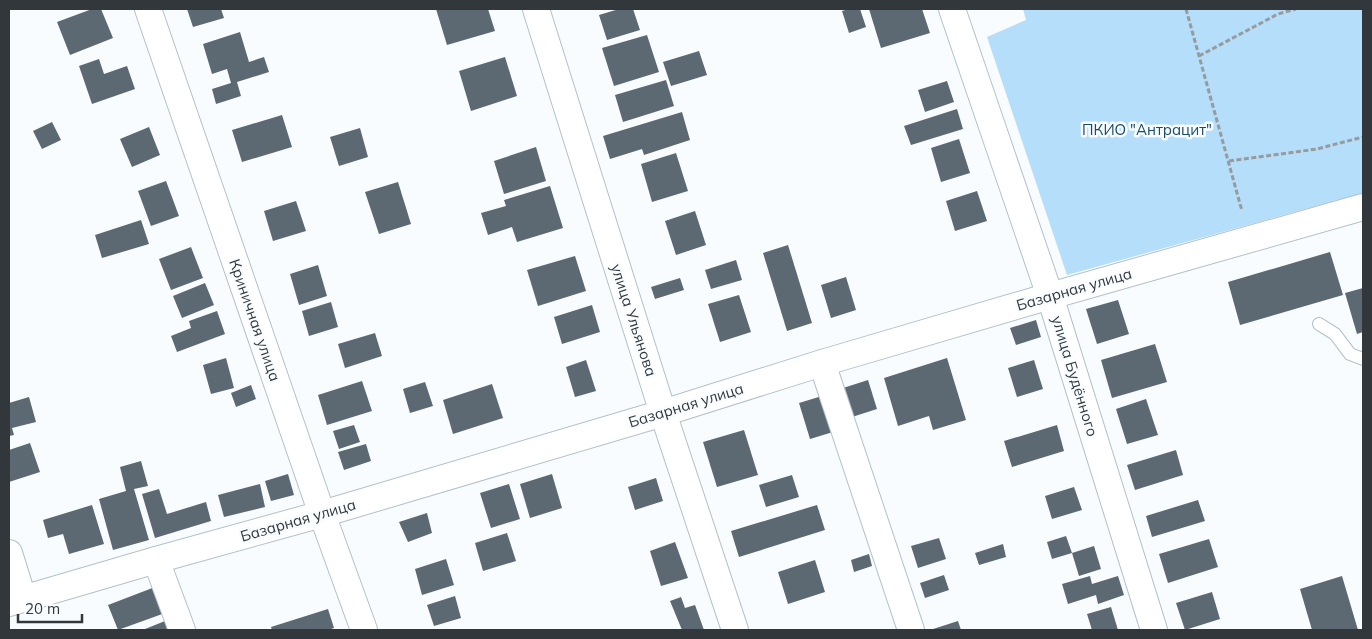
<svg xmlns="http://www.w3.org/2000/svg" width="1372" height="639" viewBox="0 0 1372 639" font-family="Mulish,sans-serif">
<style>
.green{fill:#b4defa}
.building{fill:#5c6972}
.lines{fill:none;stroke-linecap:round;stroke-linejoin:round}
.service-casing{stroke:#b2c1cb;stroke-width:14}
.minor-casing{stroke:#b2c1cb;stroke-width:28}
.path{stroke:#979b9e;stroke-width:3;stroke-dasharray:5 2.5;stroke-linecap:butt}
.service{stroke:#fff;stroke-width:12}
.minor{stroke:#fff;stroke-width:26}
.labels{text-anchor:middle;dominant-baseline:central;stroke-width:5;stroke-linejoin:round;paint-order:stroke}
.park-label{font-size:15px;fill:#194c69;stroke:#f9fcfe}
.street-label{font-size:15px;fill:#31373b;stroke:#f9fcfe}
</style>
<rect width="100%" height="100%" fill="#f9fcfe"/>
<path class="green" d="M1023,9H1363V193L1067,275L987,37L1026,20Z"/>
<g class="building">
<path d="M92,9H101L113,38L70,55L57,22Z"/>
<path d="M187,9H221L224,18L193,27Z"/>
<path d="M436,9H488L495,31L447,45Z"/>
<path d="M619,9H633L640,30L607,40L599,15Z"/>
<path d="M849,9H860L866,27L849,33L842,11Z"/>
<path d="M869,9H922L930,33L881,48Z"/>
<path d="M240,32L249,62L264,57L269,72L237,82L241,96L216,104L212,89L231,83L227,69L212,74L203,44Z"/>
<path d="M647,35L659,72L614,86L602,48Z"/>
<path d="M699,51L707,75L671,86L663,62Z"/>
<path d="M505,57L517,96L471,111L459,71Z"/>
<path d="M99,59L104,74L127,66L135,89L92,104L79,66Z"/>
<path d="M666,80L674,106L623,122L615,95Z"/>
<path d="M947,81L954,102L925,112L918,90Z"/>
<path d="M957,109L963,129L911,145L904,126Z"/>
<path d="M682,112L690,140L644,155L642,149L610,159L603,136Z"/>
<path d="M282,115L292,147L242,162L232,130Z"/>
<path d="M52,122L61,140L42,149L33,131Z"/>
<path d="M149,127L160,155L132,167L120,139Z"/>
<path d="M360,128L368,157L339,166L330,137Z"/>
<path d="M959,139L970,173L941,182L931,148Z"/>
<path d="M536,147L546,181L504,194L494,161Z"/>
<path d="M676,153L688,191L652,202L641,164Z"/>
<path d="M166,181L179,216L151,226L138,191Z"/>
<path d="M398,182L411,224L379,234L365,192Z"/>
<path d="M550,186L563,228L517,242L512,227L488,235L481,213L506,206L504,200Z"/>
<path d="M977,191L987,221L955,231L946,201Z"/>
<path d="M296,201L306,231L273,241L264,211Z"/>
<path d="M695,211L706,245L676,255L665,221Z"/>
<path d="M141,220L149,244L102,258L95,235Z"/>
<path d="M788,245L812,323L787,331L763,253Z"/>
<path d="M191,247L203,278L171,290L159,259Z"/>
<path d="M1330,252L1343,295L1240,325L1228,282Z"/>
<path d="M575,256L586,291L538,306L527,270Z"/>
<path d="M736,260L742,280L711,289L705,270Z"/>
<path d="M318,265L327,296L299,305L290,274Z"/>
<path d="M846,277L856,310L831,318L821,285Z"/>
<path d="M680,278L684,290L655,299L651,287Z"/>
<path d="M205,283L214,305L182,318L173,296Z"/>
<path d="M1363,288V332L1357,334L1345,293Z"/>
<path d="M739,295L751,332L720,342L708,304Z"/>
<path d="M1118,300L1129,334L1097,344L1086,309Z"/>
<path d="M331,302L338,327L309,336L302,311Z"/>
<path d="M592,305L600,332L562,344L554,317Z"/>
<path d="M217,311L225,334L177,352L171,336L191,328L189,321Z"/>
<path d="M1036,320L1041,337L1016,345L1010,328Z"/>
<path d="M375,333L382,356L345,368L338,344Z"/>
<path d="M1155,344L1167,382L1112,398L1101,360Z"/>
<path d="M226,358L234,388L211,394L203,365Z"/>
<path d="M947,358L966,420L933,430L929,416L898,426L884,378Z"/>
<path d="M586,360L596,391L575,397L566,367Z"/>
<path d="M1034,360L1043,389L1017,397L1008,368Z"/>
<path d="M868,380L877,409L849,418L840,389Z"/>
<path d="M362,381L372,411L327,425L318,395Z"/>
<path d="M425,382L433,406L410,413L403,389Z"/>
<path d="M492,384L503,418L453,434L443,400Z"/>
<path d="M251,385L256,399L236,407L231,393Z"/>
<path d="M822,396L833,432L810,439L799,403Z"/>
<path d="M29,397L36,422L12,428L14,435L9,436V403Z"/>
<path d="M1146,399L1158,435L1127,444L1116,409Z"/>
<path d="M354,425L360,442L339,449L333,431Z"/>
<path d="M1057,425L1064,451L1012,467L1004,441Z"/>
<path d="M744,430L758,475L717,487L703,442Z"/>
<path d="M30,443L40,472L9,482V450Z"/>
<path d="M366,444L371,461L344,470L338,452Z"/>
<path d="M1176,450L1183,475L1135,490L1127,465Z"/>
<path d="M141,461L148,486L134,489L149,540L113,550L99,499L126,491L120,467Z"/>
<path d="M288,474L294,495L271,501L265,481Z"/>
<path d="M552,474L562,508L530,518L520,484Z"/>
<path d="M792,475L799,497L766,507L759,485Z"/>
<path d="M656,478L663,501L635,510L628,487Z"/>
<path d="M260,484L265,507L224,517L218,495Z"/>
<path d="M509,484L520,519L491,528L480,493Z"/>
<path d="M1074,487L1082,510L1052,519L1045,496Z"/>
<path d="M159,489L167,514L206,502L211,521L155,538L142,494Z"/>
<path d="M1198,500L1205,521L1152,537L1146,516Z"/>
<path d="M92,505L104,544L69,554L63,534L48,538L43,520Z"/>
<path d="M817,505L825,530L739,557L731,531Z"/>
<path d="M427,513L432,533L408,542L399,522Z"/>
<path d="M507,533L516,561L483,571L475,543Z"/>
<path d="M1066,536L1072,553L1052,559L1047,542Z"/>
<path d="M939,538L946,559L918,568L911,546Z"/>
<path d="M1209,539L1218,567L1168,583L1159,554Z"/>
<path d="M675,542L688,578L661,586L650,551Z"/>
<path d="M1003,544L1006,557L979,565L975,553Z"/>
<path d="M1094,546L1101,569L1079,576L1072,553Z"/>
<path d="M869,554L872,566L854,572L851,560Z"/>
<path d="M446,559L454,585L422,595L415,569Z"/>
<path d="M815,560L825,592L788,604L778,572Z"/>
<path d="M944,575L949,590L925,598L920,583Z"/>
<path d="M1090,576L1092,584L1118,576L1124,595L1098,604L1096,595L1068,604L1062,584Z"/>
<path d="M1342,576L1358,630H1312L1300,589Z"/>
<path d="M155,587L165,613L118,630L108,605Z"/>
<path d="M1212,592L1220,619L1185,630L1176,603Z"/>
<path d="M455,596L461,618L434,626L427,605Z"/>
<path d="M681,597L685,608L695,605L704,630H682L670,601Z"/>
<path d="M1111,607L1118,630H1092L1087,614Z"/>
<path d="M328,609L334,628L328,630H272L271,627Z"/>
<path d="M165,621L169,630H146L145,629Z"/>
<path d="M958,621L961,630H930Z"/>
</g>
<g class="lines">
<defs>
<path id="service" d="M1319,324L1335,334L1350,354L1363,359"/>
<g id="minor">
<path d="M148,9L322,514L364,630"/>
<path d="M536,9L663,413L735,630"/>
<path d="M952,9L1050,296L1154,630"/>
<path d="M822,363L911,630"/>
<path d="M9,553L23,598"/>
<path d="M156,560L182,630"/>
<path d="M9,603L156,560L322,514L663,413L822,363L1050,296L1363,207"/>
</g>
</defs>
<use href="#service" class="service-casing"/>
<use href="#minor" class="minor-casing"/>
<g class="path">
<path d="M1186,9L1242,211"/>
<path d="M1199,56L1278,14L1296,9"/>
<path d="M1229,161L1317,149L1363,137"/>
</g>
<use href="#service" class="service"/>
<use href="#minor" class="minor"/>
</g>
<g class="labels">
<g class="park-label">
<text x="1147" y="129">ПКИО "Антрацит"</text>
</g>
<g class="street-label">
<text transform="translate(1074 289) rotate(-16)">Базарная улица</text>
<text transform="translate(255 320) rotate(71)">Криничная улица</text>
<text transform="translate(634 320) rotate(72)">улица Ульянова</text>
<text transform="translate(1075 376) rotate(73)">улица Будённого</text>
<text transform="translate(686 405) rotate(-17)">Базарная улица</text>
<text transform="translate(298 520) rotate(-16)">Базарная улица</text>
</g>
</g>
<rect width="1372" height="639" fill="none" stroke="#31373b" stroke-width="20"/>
<path d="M18 614v8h64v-8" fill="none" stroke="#31373b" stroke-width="2.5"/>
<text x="25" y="614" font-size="15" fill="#31373b" stroke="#f9fcfe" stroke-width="4" paint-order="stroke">20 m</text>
</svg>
